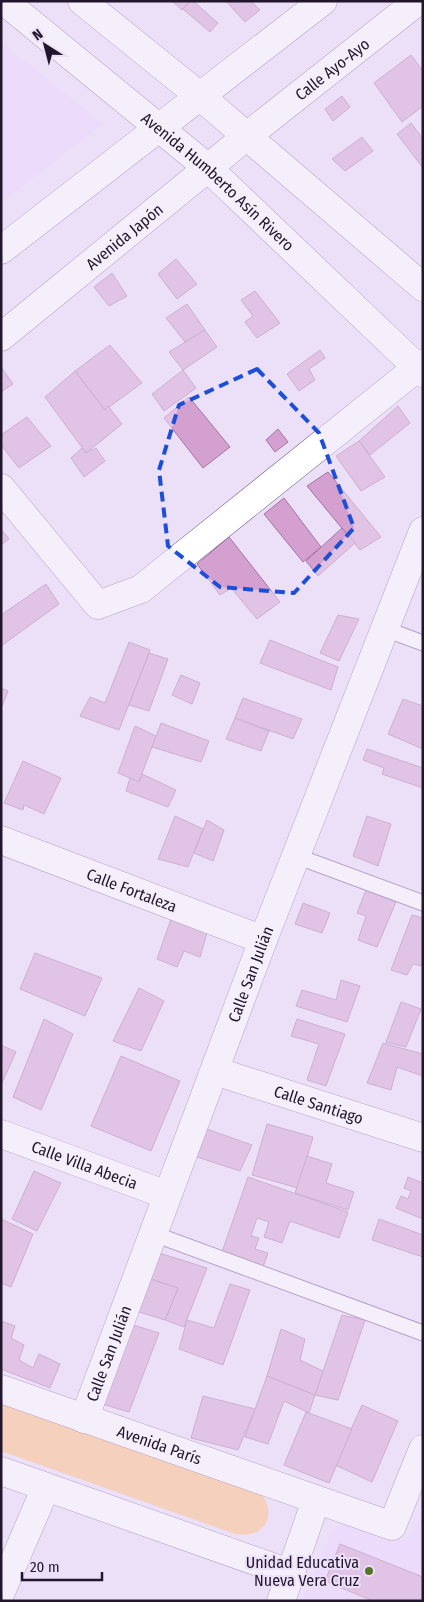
<svg xmlns="http://www.w3.org/2000/svg" width="424" height="1602" viewBox="0 0 424 1602" font-family="'Fira Sans Condensed',sans-serif">
<style>
.built{fill:#ead5fe}
.green{fill:#fdbd76}
.building{fill:#d3a0d0;stroke:#a474a2}
.lines{fill:none;stroke-linecap:round;stroke-linejoin:round}
.service-casing{stroke:#74578c;stroke-width:17}
.minor-casing{stroke:#74578c;stroke-width:29}
.service{stroke:#fff;stroke-width:15}
.minor{stroke:#fff;stroke-width:28}
.marked{fill:none;stroke:#1d4ed8;stroke-width:4;stroke-dasharray:10 6;stroke-linejoin:round}
.poi-dot{fill:#57752a;stroke:#ece0f8;stroke-width:2}
.labels{text-anchor:middle;dominant-baseline:central;stroke-width:4;stroke-linejoin:round;paint-order:stroke}
.street-label{font-size:16px;fill:#22162c;stroke:#ece0f8}
.poi-label{font-size:16px;fill:#22162c;stroke:#ece0f8;text-anchor:end}
</style>
<rect width="100%" height="100%" fill="#ece0f8"/>
<g class="built">
<path d="M1,42L103,124L1,203Z"/>
<path d="M423,1508V1601H302L330,1535L337,1527L344,1523L390,1539L401,1540L408,1538L415,1530Z"/>
</g>
<path class="green" d="M1,1398L261,1493C278,1516 264,1539 235,1534L1,1451Z"/>
<g class="building">
<path d="M172,1H190L182,10Z"/>
<path d="M190,1H193L218,23L210,32L183,9Z"/>
<path d="M226,1H251L260,10L245,22Z"/>
<path d="M411,55L423,71V106L402,122L374,83Z"/>
<path d="M342,96L350,107L333,121L325,109Z"/>
<path d="M411,123L423,139V168L397,134Z"/>
<path d="M362,137L373,151L345,171L332,159Z"/>
<path d="M176,259L197,284L177,299L158,274Z"/>
<path d="M112,273L127,296L109,306L94,287Z"/>
<path d="M255,291L280,323L257,338L245,322L253,316L241,300Z"/>
<path d="M187,304L205,330L185,342L166,318Z"/>
<path d="M205,330L217,347L183,370L169,352Z"/>
<path d="M110,345L142,383L105,410L75,371Z"/>
<path d="M320,350L325,358L309,369L315,380L299,391L287,374Z"/>
<path d="M1,367L13,384L1,392Z"/>
<path d="M183,370L196,388L164,411L152,394Z"/>
<path d="M75,371L105,410L108,406L122,424L86,453L45,397Z"/>
<path d="M189,397L230,447L203,468L164,418Z"/>
<path d="M398,406L410,423L370,455L359,441Z"/>
<path d="M27,417L51,446L19,468L1,445V435Z"/>
<path d="M278,429L288,442L275,452L266,440Z"/>
<path d="M359,441L385,477L361,491L336,456Z"/>
<path d="M82,448L86,453L96,448L105,461L84,477L71,458Z"/>
<path d="M328,472L381,537L360,550L307,486Z"/>
<path d="M284,498L321,547L303,562L264,514Z"/>
<path d="M342,528L355,543L318,576L306,561Z"/>
<path d="M1,529L9,539L1,545Z"/>
<path d="M229,537L280,602L257,619L231,588L220,595L197,564Z"/>
<path d="M46,584L59,604L1,646V615Z"/>
<path d="M338,615L359,619L339,661L320,653Z"/>
<path d="M270,640L338,667L331,690L260,663Z"/>
<path d="M129,642L150,650L119,730L80,716L90,697L105,703Z"/>
<path d="M149,653L168,659L149,711L129,705Z"/>
<path d="M181,675L200,683L192,704L172,695Z"/>
<path d="M1,688L8,691L1,709Z"/>
<path d="M243,698L302,719L293,739L235,718Z"/>
<path d="M403,699L423,706V749L388,734Z"/>
<path d="M235,718L269,731L261,751L226,739Z"/>
<path d="M161,723L209,741L201,762L152,747Z"/>
<path d="M135,726L156,736L139,782L118,773Z"/>
<path d="M367,749L423,768V788L382,774L384,768L363,760Z"/>
<path d="M23,761L61,778L44,814L24,805L23,810L4,803Z"/>
<path d="M142,774L176,790L168,807L126,791L130,778L139,782Z"/>
<path d="M175,816L203,829L188,867L158,859Z"/>
<path d="M367,816L391,824L378,866L353,856Z"/>
<path d="M207,820L224,830L213,861L194,853Z"/>
<path d="M366,890L396,902L377,947L358,940L366,916L357,913Z"/>
<path d="M303,903L330,913L322,933L295,924Z"/>
<path d="M412,915L423,918V966L413,964L407,975L391,970Z"/>
<path d="M171,919L207,933L200,957L184,951L177,967L157,959Z"/>
<path d="M35,953L102,978L85,1016L20,989Z"/>
<path d="M341,980L360,986L347,1022L296,1006L302,990L336,1000Z"/>
<path d="M139,988L164,1001L141,1051L113,1041Z"/>
<path d="M401,1002L421,1009L406,1047L386,1042Z"/>
<path d="M44,1019L73,1034L41,1110L13,1097Z"/>
<path d="M297,1019L345,1034L326,1086L307,1080L319,1044L291,1036Z"/>
<path d="M383,1043L423,1054V1076L397,1067L391,1090L367,1083Z"/>
<path d="M1,1045L16,1052L1,1085Z"/>
<path d="M121,1056L180,1081L151,1151L91,1126Z"/>
<path d="M267,1124L313,1137L298,1188L252,1175Z"/>
<path d="M207,1129L252,1145L240,1171L197,1157Z"/>
<path d="M307,1156L332,1164L326,1183L354,1192L348,1210L295,1193Z"/>
<path d="M34,1171L61,1183L37,1231L12,1219Z"/>
<path d="M248,1177L348,1212L339,1238L290,1221L282,1243L264,1237L269,1222L257,1218L251,1236L259,1238L255,1249L268,1253L263,1267L222,1252Z"/>
<path d="M408,1177L423,1183V1219L396,1208L401,1196L408,1199L411,1191L404,1188Z"/>
<path d="M1,1219L33,1234L11,1287L1,1283Z"/>
<path d="M379,1219L423,1235V1257L372,1240Z"/>
<path d="M156,1252L207,1268L184,1327L165,1320L178,1288L148,1278Z"/>
<path d="M150,1279L178,1288L165,1320L139,1312Z"/>
<path d="M230,1284L250,1290L223,1365L179,1349L187,1320L214,1328Z"/>
<path d="M342,1315L365,1320L338,1400L315,1395Z"/>
<path d="M1,1321L15,1326L11,1338L24,1345L19,1360L33,1368L39,1354L60,1364L50,1388L1,1369Z"/>
<path d="M130,1324L159,1333L129,1412L102,1404Z"/>
<path d="M281,1329L305,1339L300,1360L323,1371L315,1395L267,1376Z"/>
<path d="M267,1376L315,1395L309,1413L284,1401L268,1444L245,1437Z"/>
<path d="M203,1396L255,1409L238,1450L191,1438Z"/>
<path d="M362,1405L398,1421L372,1482L335,1465Z"/>
<path d="M306,1412L352,1429L329,1483L284,1465Z"/>
<path d="M340,1544L423,1577V1601H373L325,1581Z"/>
</g>
<g class="lines">
<defs>
<g id="service">
<path d="M385,629L423,643"/>
<path d="M296,856L423,903"/>
<path d="M154,1234L423,1333"/>
</g>
<g id="minor">
<path id="s1" d="M4,1L208,168L423,373"/>
<path d="M82,1L201,97L423,287"/>
<path d="M1,250L323,1"/>
<path id="s2" d="M1,337L247,136L418,1"/>
<path d="M1,488L98,605L141,589L423,363"/>
<path id="s3" d="M1,840L263,940"/>
<path id="s4" d="M215,1071L423,1138"/>
<path id="s5" d="M1,1134L167,1195"/>
<path id="s6" d="M1,1389L392,1526L423,1449"/>
<path id="s7" d="M84,1419L263,940L423,531"/>
<path d="M1,1471L292,1574"/>
<path d="M1,1592L46,1487"/>
<path d="M281,1601L316,1500"/>
</g>
</defs>
<use href="#service" class="service-casing"/>
<use href="#minor" class="minor-casing"/>
<use href="#service" class="service"/>
<use href="#minor" class="minor"/>
</g>
<path d="M0 0H424V1602H0ZM257,369L319,433L354,528L294,593L220,587L168,546L159,470L179,405Z" fill="#ece0f8" fill-opacity=".55" fill-rule="evenodd"/>
<path class="marked" d="M257,369L319,433L354,528L294,593L220,587L168,546L159,470L179,405Z"/>
<circle class="poi-dot" cx="369" cy="1571" r="5"/>
<g class="labels">
<g class="street-label">
<text stroke="none"><textPath href="#s2" startOffset="426">Calle Ayo-Ayo</textPath></text>
<text stroke="none"><textPath href="#s1" startOffset="280">Avenida Humberto Asín Rivero</textPath></text>
<text stroke="none"><textPath href="#s2" startOffset="159">Avenida Japón</textPath></text>
<text stroke="none"><textPath href="#s3" startOffset="140">Calle Fortaleza</textPath></text>
<text stroke="none"><textPath href="#s7" startOffset="475">Calle San Julián</textPath></text>
<text stroke="none"><textPath href="#s4" startOffset="109">Calle Santiago</textPath></text>
<text stroke="none"><textPath href="#s5" startOffset="89">Calle Villa Abecia</textPath></text>
<text stroke="none"><textPath href="#s7" startOffset="70">Calle San Julián</textPath></text>
<text stroke="none"><textPath href="#s6" startOffset="168">Avenida París</textPath></text>
</g>
<g class="poi-label">
<text x="359" y="1562">Unidad Educativa<tspan x="359" dy="18">Nueva Vera Cruz</tspan></text>
</g>
</g>
<rect width="424" height="1602" fill="none" stroke="#22162c" stroke-width="5"/>
<g transform="translate(45 45) rotate(324)" stroke="#ece0f8" stroke-width="4" paint-order="stroke">
<path d="M0-4L9 19L0 12L-9 19Z" fill="#22162c"/>
<text y="-8" font-size="14" font-weight="bold" text-anchor="middle" fill="#22162c">N</text>
</g>
<path d="M22 1572v8h80v-8" fill="none" stroke="#22162c" stroke-width="2.5"/>
<text x="30" y="1572" font-size="15" fill="#22162c" stroke="#ece0f8" stroke-width="4" paint-order="stroke">20 m</text>
</svg>
